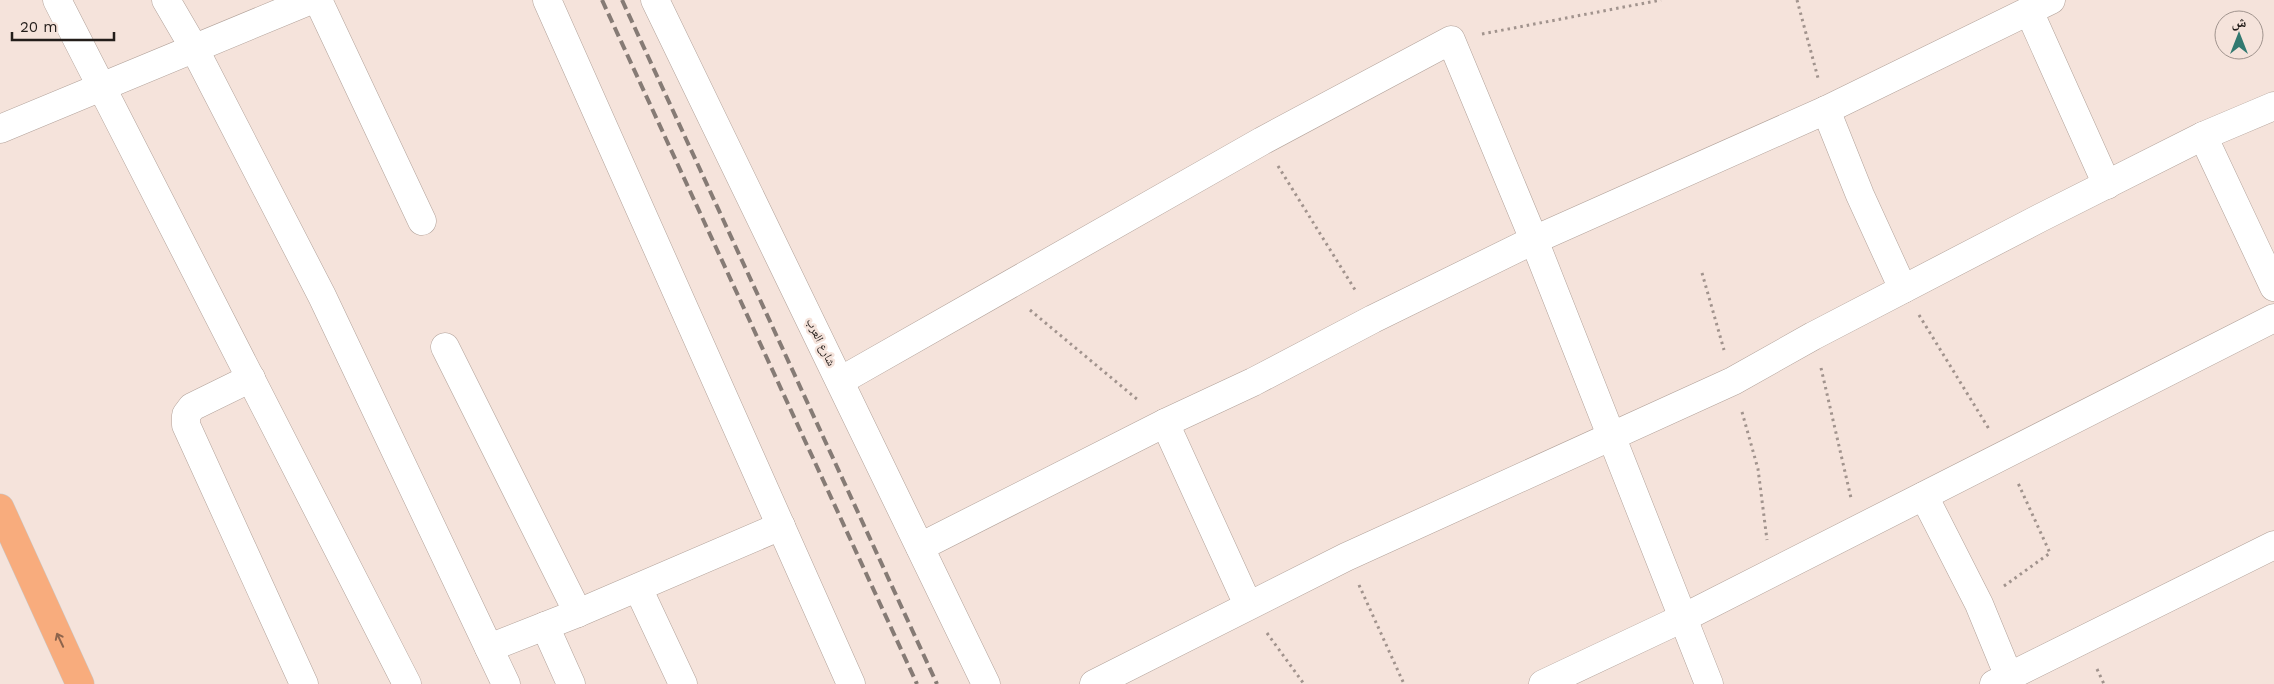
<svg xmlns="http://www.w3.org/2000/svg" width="2274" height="684" viewBox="0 0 2274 684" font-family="'Work Sans','Noto Naskh Arabic',sans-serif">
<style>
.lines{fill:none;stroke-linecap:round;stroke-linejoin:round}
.street-casing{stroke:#b1a199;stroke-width:29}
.primary-casing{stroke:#cac9c8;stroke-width:29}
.path{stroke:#a1938d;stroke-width:3;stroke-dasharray:2.5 4;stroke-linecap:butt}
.street{stroke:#fff;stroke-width:28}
.primary{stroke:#f8ac7d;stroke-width:28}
.rail{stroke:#867b75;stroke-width:4;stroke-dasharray:10 5;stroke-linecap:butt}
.oneway{stroke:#8e644c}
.labels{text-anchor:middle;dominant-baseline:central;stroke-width:5;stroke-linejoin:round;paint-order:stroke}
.street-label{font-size:12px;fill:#231d1a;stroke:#f5e3db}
</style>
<rect width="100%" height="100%" fill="#f5e3db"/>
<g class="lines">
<defs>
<g id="street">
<path d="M57,0L407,684"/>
<path d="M166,0L194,48L322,296L506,684"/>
<path d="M318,0L422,221"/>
<path d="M547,0L851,684"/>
<path d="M655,0L986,684"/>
<path d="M2029,11L2107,185"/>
<path d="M1826,110L1860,195L1903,289"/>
<path d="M0,129L311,0"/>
<path d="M2203,136L2274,287"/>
<path d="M445,347L578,613"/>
<path d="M251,378L192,407L186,415V425L304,684"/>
<path d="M840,381L1262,141L1451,40L1534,240L1709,684"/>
<path d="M1165,423L1248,605"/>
<path d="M1924,496L1979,604L2009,677"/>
<path d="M920,547L1165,423L1253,382L1373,319L1534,240L1826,110L2051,0"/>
<path d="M638,588L683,684"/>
<path d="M545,626L571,684"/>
<path d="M489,648L578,613L781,526"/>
<path d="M1094,684L1346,557L1733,381L1813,336L2040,218L2203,136L2274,106"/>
<path d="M1543,684L1683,618L2274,318"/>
<path d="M1994,684L2274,545"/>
</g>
<path id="primary" d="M0,508L80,684"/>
</defs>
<use href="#street" class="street-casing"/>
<use href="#primary" class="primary-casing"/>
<g class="path">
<path d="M1797,0L1818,78"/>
<path d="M1482,34L1661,0"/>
<path d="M1278,166L1357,293"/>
<path d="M1702,273L1724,350"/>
<path d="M1030,310L1138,400"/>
<path d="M1919,315L1989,429"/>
<path d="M1821,368L1851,498"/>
<path d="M1742,412L1758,469L1767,540"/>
<path d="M1359,585L1404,684"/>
<path d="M2004,586L2050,553L2018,483"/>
<path d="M1267,633L1304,684"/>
<path d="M2097,669L2104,684"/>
</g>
<use href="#street" class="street"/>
<use href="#primary" class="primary"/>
<g class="rail">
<path d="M602,0L917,684"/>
<path d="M622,0L937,684"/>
</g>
</g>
<defs><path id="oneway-shaft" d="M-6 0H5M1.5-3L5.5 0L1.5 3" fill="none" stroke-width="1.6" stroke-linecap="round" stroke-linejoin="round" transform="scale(1.25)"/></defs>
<use class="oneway" href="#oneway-shaft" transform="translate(60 640) rotate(-115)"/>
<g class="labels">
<g class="street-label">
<text transform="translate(821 342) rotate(64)">شارع العرب</text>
</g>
</g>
<g transform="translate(2239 35)"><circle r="24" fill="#f5e3db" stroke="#a1948e"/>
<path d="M0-4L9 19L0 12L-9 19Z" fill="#327970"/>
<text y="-8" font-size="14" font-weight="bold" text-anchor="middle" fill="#231d1a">ش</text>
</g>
<path d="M12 32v8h102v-8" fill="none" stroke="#231d1a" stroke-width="2.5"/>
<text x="20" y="32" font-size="15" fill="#231d1a" stroke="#f5e3db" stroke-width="4" paint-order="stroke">20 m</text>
</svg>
